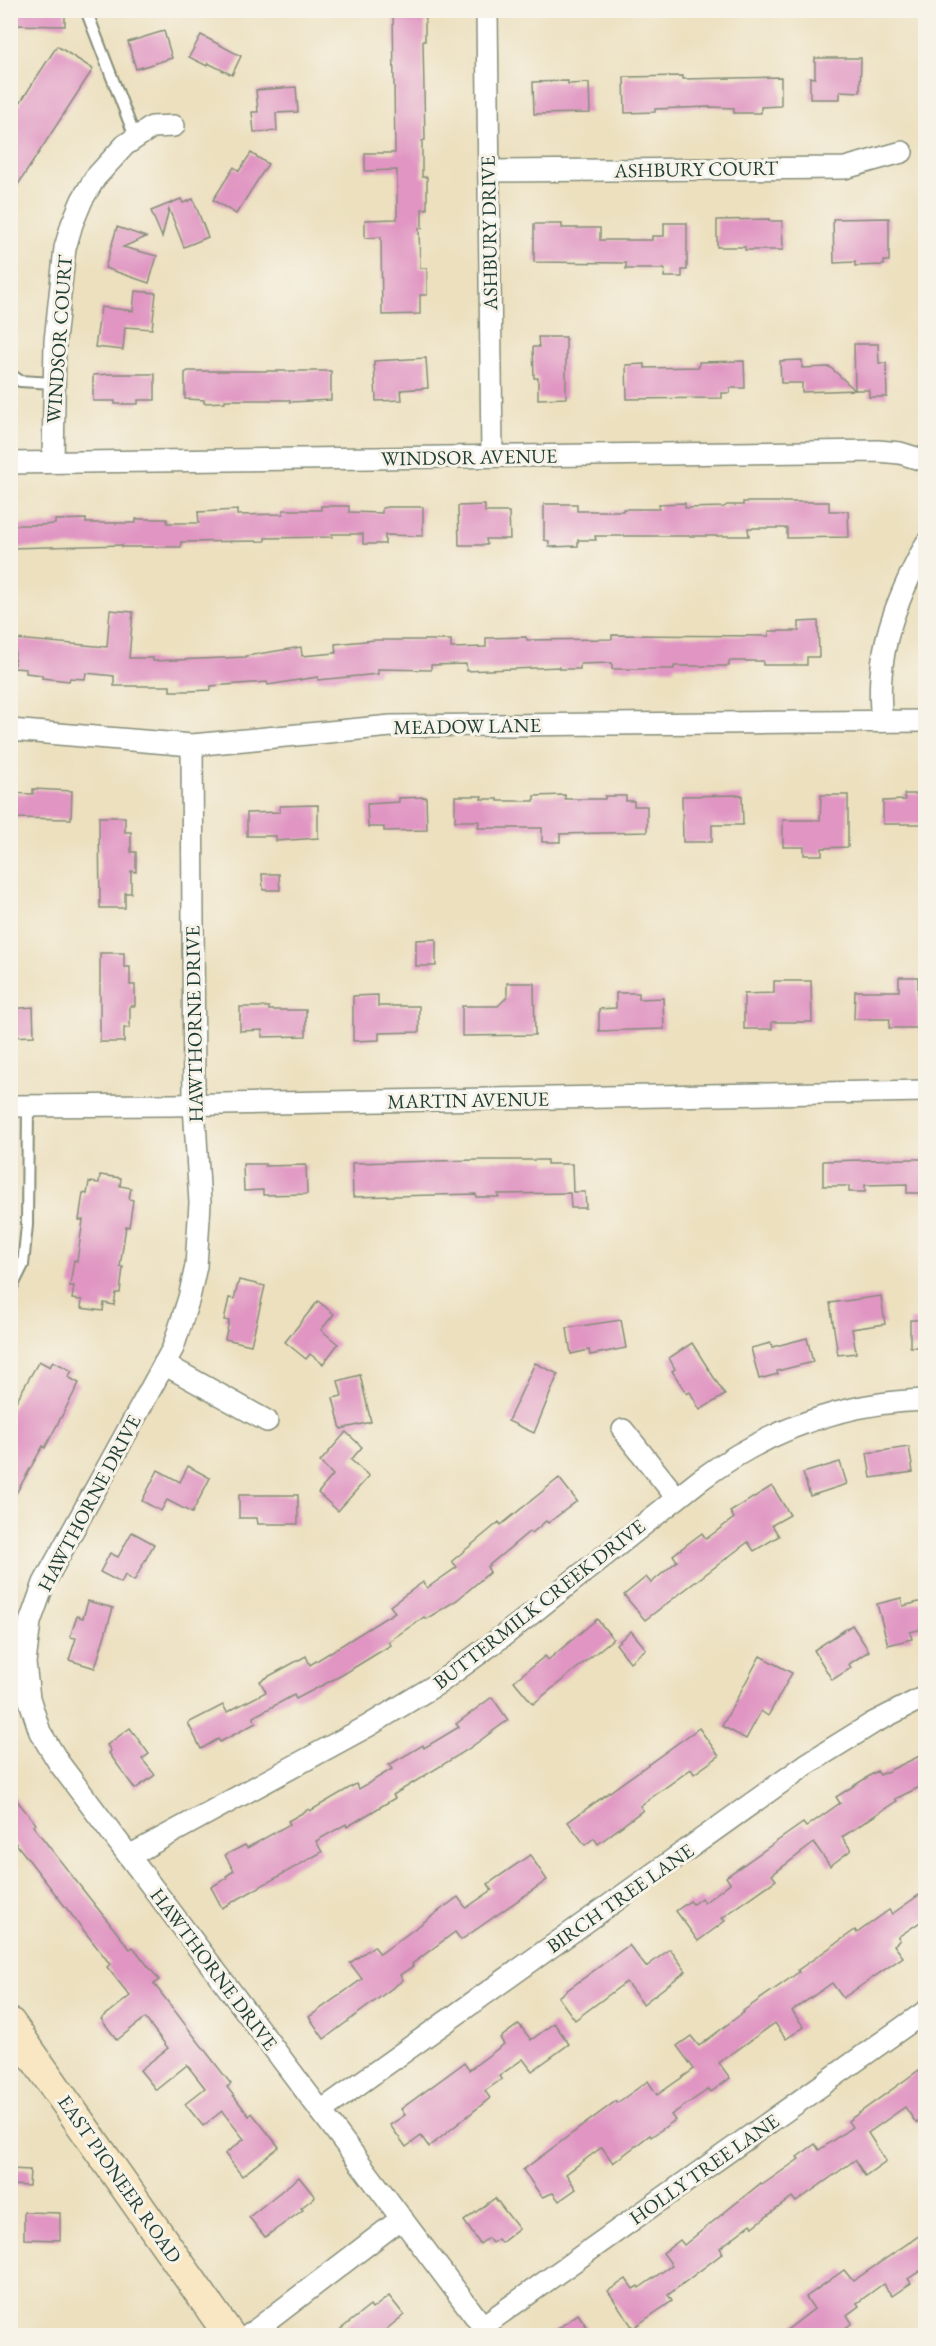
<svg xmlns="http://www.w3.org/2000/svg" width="936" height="2346" viewBox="0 0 936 2346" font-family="'EB Garamond',serif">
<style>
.building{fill:#e095c2}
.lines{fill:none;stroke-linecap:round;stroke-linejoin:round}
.lane-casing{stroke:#868e7a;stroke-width:14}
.street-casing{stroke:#868e7a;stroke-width:24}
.secondary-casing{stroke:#868e7a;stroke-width:33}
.lane{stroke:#fff;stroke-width:10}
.street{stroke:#fff;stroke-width:21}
.secondary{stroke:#f9e7c3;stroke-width:30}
.labels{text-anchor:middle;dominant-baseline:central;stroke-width:6;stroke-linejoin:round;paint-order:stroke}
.street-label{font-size:20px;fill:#1f3d34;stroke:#f7f3e8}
</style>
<rect width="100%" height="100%" fill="#f7f3e8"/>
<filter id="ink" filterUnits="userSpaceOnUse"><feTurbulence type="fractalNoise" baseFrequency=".0167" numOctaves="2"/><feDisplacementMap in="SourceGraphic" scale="12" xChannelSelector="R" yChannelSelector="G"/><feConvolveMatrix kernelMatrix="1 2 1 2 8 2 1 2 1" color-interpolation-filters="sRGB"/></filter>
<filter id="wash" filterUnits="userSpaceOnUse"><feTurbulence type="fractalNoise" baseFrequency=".008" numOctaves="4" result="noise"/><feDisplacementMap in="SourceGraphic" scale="24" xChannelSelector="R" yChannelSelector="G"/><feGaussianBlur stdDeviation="1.35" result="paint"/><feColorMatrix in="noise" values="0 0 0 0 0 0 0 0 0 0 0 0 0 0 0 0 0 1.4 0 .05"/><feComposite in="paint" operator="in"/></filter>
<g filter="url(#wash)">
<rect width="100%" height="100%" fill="#ece0bf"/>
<g id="blocks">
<g class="building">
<path d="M10,10H65V26L10,25Z"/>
<path d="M393,10H425V41H423L425,140L422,141V177H427V209H422V228H419L420,268H427V295H420V314L382,315L381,237L365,238V220L397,219V170L365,171V153H395Z"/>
<path d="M164,31L172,58L136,69L128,42Z"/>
<path d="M201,35L241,56L232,75L208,63L207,66L189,57Z"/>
<path d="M57,46L93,69L10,197V118Z"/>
<path d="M815,58H861L860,92L840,91V99H810V77L815,78Z"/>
<path d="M683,76V79L781,77V106L761,107V113H734V108L709,107L655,109V112L625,113L624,77Z"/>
<path d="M568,81V84L589,83L590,113L534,114L533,82Z"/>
<path d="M296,87L298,112L276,113L277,131L254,132L252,112H258L256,90Z"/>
<path d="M251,153L268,164L236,214L213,200L234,167L239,171Z"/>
<path d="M181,199L183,203L193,199L208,237L184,247L169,209L162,237L151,211Z"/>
<path d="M889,218V261H884V265L855,266V262L834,263L833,219Z"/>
<path d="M769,219V221H782L783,250H745V247H717V220Z"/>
<path d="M664,223H687V270H682V277H664L665,269H626V263L534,262V224H562V228H600V240H652V236H664Z"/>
<path d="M117,227L146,237L123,247L157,256L149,283L105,268Z"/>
<path d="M135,291L156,293L152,329L125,327L123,350L95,347L101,307L133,311Z"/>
<path d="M538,337H566V398L538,399V378H534L533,347H539Z"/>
<path d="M854,344H878L879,363H886L887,397H869V390H855Z"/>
<path d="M426,358L428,388L401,390L402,400L376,401L374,361Z"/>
<path d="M802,360V368L830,367L855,390L802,392V383H781L780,361Z"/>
<path d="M744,361L745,388H730V393H722V398L627,399L626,365L645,364V368L699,367V362Z"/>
<path d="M188,371H331V400L290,402V400H225V402L204,403V400L185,399V373Z"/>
<path d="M112,374H155V400H138V404H115V401H93V375Z"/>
<path d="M743,502H829V511H848L849,537L787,538V528H748L749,536H595L596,540H578V546L549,547V541L544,540V504H577V511H623V509H659V504L685,503V508L724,507L727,505H743Z"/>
<path d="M485,505V512H509L510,539H486L487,545H459L458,506Z"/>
<path d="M321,506H349V512L382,513V508L387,507H423V536L385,535V544H363V534H332V537L265,538V541L181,542V547H122V545L10,548V525H41L55,524V520L86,519V523H136V519H167V523H199L198,512L237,510V515L283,514V510H321Z"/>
<path d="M110,610L133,612L129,658H153V661L246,657V656L301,647L302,656L336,653L335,644L375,640H451V648L486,647V638L526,637L527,640L612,639V635L769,636V631H799V622L818,621L819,657H807V665H763V661H729V666H674V669H612V663L580,664V669H559V667L467,671L466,664L431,665V670L378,669V674L318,680V677L268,685L267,682L211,686V690L189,691H170V686H114V676L86,673L85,679L70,678L69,681L42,678V675L26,673V669L14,668L16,639L107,647Z"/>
<path d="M33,789L72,791L71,819L10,818V793L33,794Z"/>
<path d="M904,794H926V824H883V801L905,800Z"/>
<path d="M565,795V799H605V796H626V801H634V806H647V832L560,834V842H542V828H478L479,821H455V796H482L481,799H498V801H534V796Z"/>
<path d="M742,795L743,825H712V842H683L682,796Z"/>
<path d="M821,795H848V847L822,848V855H804V847H783V820H820Z"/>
<path d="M426,797L427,830L384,831V827H368L367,804L399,802V798Z"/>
<path d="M318,805V838L276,841V836H247V813L280,812V806Z"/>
<path d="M99,817H125V832H131V852H136V872L131,871V893H125V908H100Z"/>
<path d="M262,874H279L280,890H263Z"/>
<path d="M436,939V966H416V940Z"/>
<path d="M100,953H124V967H130V985H135V1006H130V1028H124V1042H100Z"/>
<path d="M899,977H918V1028H889L890,1019H854L855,991H899Z"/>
<path d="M774,981H811L812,1022H772V1029H744V994L774,993Z"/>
<path d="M507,983H534L535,1035L462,1036V1006H498L507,997Z"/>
<path d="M616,993H639V999L663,998L664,1029L599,1031V1009L616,1008Z"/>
<path d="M378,995V1006H419V1032L379,1033V1040L353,1041V996Z"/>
<path d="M33,1007L34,1036L10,1037V1009Z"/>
<path d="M240,1007H269V1010H306V1036L262,1037V1030L240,1031Z"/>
<path d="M907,1159H926V1193H907V1184L865,1185V1192H849V1186H823V1161Z"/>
<path d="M478,1160H547V1164H572L573,1192H585L586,1208H571L570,1193L498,1194L499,1197H476V1194L353,1197L352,1163Z"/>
<path d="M243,1164H265V1166L306,1165L307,1194L263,1195V1190L244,1191Z"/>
<path d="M100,1175L121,1178L120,1186L131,1188L129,1199L133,1200L129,1227L126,1226L120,1267H123L120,1293H116L114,1305L104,1303L103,1311L81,1308L82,1300L72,1299L74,1286H70L74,1260L77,1261L83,1220H79L83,1193L87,1194L89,1182L99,1183Z"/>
<path d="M239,1280L265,1286L251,1345L225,1339L229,1321L224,1320L229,1298L234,1299Z"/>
<path d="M881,1296L885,1324L852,1329L856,1353L838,1355L830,1303Z"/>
<path d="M318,1301L334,1314L321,1330L338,1344L323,1364L310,1354L306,1359L285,1342Z"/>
<path d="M621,1320L626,1348L590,1355L589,1350L571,1354L567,1328Z"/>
<rect x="910" y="1320" width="16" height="27"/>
<path d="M807,1338L813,1362L777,1371L778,1374L759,1379L751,1348L771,1343L772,1347Z"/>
<path d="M692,1343L725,1395L700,1410L690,1392L687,1394L672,1371L675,1369L669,1358Z"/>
<path d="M39,1361L50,1367L53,1361L72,1371L68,1377L79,1383L45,1448L43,1446L10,1504V1412Z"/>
<path d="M535,1363L558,1374L534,1433L508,1421Z"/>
<path d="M360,1375L371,1422L341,1429L333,1398L342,1396L338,1381Z"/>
<path d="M346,1432L362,1447L351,1460L369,1476L338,1511L318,1493L333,1475L320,1462Z"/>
<path d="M909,1447L913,1472L871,1478L867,1453Z"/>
<path d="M840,1462L847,1484L810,1496L803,1473Z"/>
<path d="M188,1466L210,1478L192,1513L167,1500L161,1511L142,1501L158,1470L180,1482Z"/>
<path d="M559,1478L577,1501L548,1523L546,1521L532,1533L530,1531L487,1567L490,1572L457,1600L426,1619L424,1617L388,1642L391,1645L342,1675L296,1699L294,1695L253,1717L256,1723L220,1742L218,1739L201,1749L188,1723L223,1705L227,1712L266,1692L260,1681L306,1656L310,1665L395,1612L390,1606L423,1582L427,1588L457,1567L452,1561L499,1522L501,1525Z"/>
<path d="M772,1486L790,1515L772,1525L779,1536L754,1551L748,1542L645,1620L624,1595L646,1577L651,1583L677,1561L673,1555L702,1533L706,1539L734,1518L730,1512Z"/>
<path d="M239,1495H298V1524H258L257,1518H239Z"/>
<path d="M132,1532L154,1544L134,1581L125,1575L121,1583L100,1572L110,1553L118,1557Z"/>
<path d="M901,1598L903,1606L923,1601L926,1628L910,1632L912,1639L888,1645L877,1604Z"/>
<path d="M88,1601L113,1608L95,1668L69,1660L76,1638L70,1637L77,1616L83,1618Z"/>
<path d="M597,1619L613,1639L533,1704L514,1681L545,1656L548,1660Z"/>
<path d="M852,1625L869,1651L849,1664L851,1668L832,1680L814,1650Z"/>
<path d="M631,1631L646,1649L630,1662L616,1644Z"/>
<path d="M760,1656L792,1673L768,1716L761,1711L746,1739L722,1726Z"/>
<path d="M492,1697L508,1720L467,1750L393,1795L395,1798L347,1827L346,1824L316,1841L322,1852L222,1908L211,1887L227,1878L226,1876L234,1871L225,1855L245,1845L247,1848L290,1824L288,1821L309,1809L310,1811L356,1784L359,1789L392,1769L389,1765L423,1745L424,1748L459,1727L456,1724Z"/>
<path d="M130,1728L149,1754L142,1759L155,1775L135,1789L109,1753L111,1751L107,1745Z"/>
<path d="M699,1728L719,1756L694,1774L691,1769L640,1806L643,1810L598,1844L594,1838L585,1845L568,1822Z"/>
<path d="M926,1753V1784L895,1799L897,1801L842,1837L851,1850L830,1866L814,1843L772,1875L776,1880L722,1918L725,1921L698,1941L676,1911L690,1901L693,1904L701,1898L704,1903L730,1883L726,1877L803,1823L806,1827L840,1803L836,1797L877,1771L880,1775Z"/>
<path d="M10,1792L36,1824L33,1826L87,1895L130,1949L133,1947L159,1980L154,1984L231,2084L227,2087L249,2116L252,2113L279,2147L242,2176L225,2154L244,2139L222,2111L203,2126L185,2104L205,2088L187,2065L156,2090L140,2070L168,2048L145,2018L117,2040L101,2019L130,1996L107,1967L110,1964L10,1836Z"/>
<path d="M530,1855L547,1880L461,1940L455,1932L412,1964L413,1966L400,1975L403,1980L324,2039L309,2017L362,1979L350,1963L374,1946L380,1954L458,1897L466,1908L492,1890L488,1884Z"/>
<path d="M919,1895L926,1904V1918L898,1937L900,1940L894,1945L903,1957L843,1998L832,1983L792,2011L804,2027L786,2039L775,2023L719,2063L730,2078L711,2092L709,2089L671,2115L675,2120L651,2137L650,2135L613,2163L602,2147L566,2174L576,2189L559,2201L553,2193L542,2197L523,2170L616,2101L617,2103L648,2081L657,2095L694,2069L677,2046L691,2036L699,2046L744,2012L743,2011L799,1972L798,1970L855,1930L857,1933L889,1910L892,1914Z"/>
<path d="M629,1945L646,1967L670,1949L686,1971L643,2004L626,1982L575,2020L558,1997Z"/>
<path d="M554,2023L569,2044L532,2071L523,2059L499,2076L502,2079L485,2091L490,2098L429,2147L421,2136L406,2147L390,2125L405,2115L401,2109L464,2063L469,2070L504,2044L500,2038L519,2024L531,2040Z"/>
<path d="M919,2070L926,2080V2117L916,2123L905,2107L868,2133L886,2161L865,2176L855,2160L796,2202L792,2197L753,2227L751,2224L720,2248L723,2253L668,2295L672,2301L633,2328L608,2291L626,2279L633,2289L638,2286L639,2288L672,2265L663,2253L680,2240L684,2245L761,2183L762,2185L799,2159L797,2157L815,2144L819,2150L852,2127L848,2121Z"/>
<path d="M10,2169L30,2170L29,2186L10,2185Z"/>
<path d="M299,2177L315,2197L301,2208L303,2210L265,2237L249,2217Z"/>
<path d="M495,2198L519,2229L501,2243L498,2239L492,2243L488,2238L480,2244L464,2221Z"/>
<path d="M24,2212L60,2213V2240L24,2239Z"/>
<path d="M926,2231V2267L908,2279L911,2283L892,2296L883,2284L857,2303L859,2306L847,2315L852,2323L835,2336H779L814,2309L806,2297L844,2270L853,2281Z"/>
<path d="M389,2296L404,2315L378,2336H332L370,2306L372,2309Z"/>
<path d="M578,2314L593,2336H548Z"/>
</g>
</g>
</g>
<g filter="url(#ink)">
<use href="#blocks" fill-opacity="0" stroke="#868e7a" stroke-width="1.5"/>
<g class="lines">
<defs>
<g id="lane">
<path d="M86,10L135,137"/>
<path d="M10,374L20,381L53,383"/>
<path d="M10,1291L23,1265L27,1225L28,1106"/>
</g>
<g id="street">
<path d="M487,10L492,456"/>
<path d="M489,171L845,168L902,152"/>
<path d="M53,462L55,341L65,248L72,224L82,200L95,178L125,145L152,127L174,126"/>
<path d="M10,463L878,451L900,453L926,461"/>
<path d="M882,721C874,654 895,602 926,544"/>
<path d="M10,730L192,745L391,726L926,721"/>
<path d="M192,745L194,1105L200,1203L196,1266L189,1298L173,1348L44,1583L30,1622L25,1663L29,1698L40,1732L59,1763L490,2336"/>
<path d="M10,1106L171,1105L926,1091"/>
<path d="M164,1364L267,1421"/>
<path d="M623,1430L677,1498"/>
<path d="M129,1856L368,1726L439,1683L507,1633L700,1480C766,1431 843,1402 926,1400"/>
<path d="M321,2111L807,1764L873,1723L926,1696"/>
<path d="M483,2326L926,2011"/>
<path d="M248,2336L402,2218"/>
</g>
<path id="secondary" d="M10,2023L230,2336"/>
</defs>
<use href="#lane" class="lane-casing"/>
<use href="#street" class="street-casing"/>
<use href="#secondary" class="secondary-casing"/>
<use href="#lane" class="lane"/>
<use href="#street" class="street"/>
<use href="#secondary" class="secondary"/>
</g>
</g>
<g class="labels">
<g class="street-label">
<text transform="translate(696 169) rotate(-1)">ASHBURY COURT</text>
<text transform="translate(489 233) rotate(-91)">ASHBURY DRIVE</text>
<text transform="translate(59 339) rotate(-86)">WINDSOR COURT</text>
<text transform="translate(469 457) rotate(-1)">WINDSOR AVENUE</text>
<text transform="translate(467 726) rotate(-1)">MEADOW LANE</text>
<text transform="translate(194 1024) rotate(-91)">HAWTHORNE DRIVE</text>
<text transform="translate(468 1100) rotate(-1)">MARTIN AVENUE</text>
<text transform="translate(89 1503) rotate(-62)">HAWTHORNE DRIVE</text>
<text transform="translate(539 1604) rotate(-38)">BUTTERMILK CREEK DRIVE</text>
<text transform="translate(620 1898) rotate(-35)">BIRCH TREE LANE</text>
<text transform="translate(214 1969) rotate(53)">HAWTHORNE DRIVE</text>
<text transform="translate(704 2169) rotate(-35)">HOLLY TREE LANE</text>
<text transform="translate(120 2179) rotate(55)">EAST PIONEER ROAD</text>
</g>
</g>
<rect width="936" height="2346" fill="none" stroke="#f7f3e8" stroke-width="36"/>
</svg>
